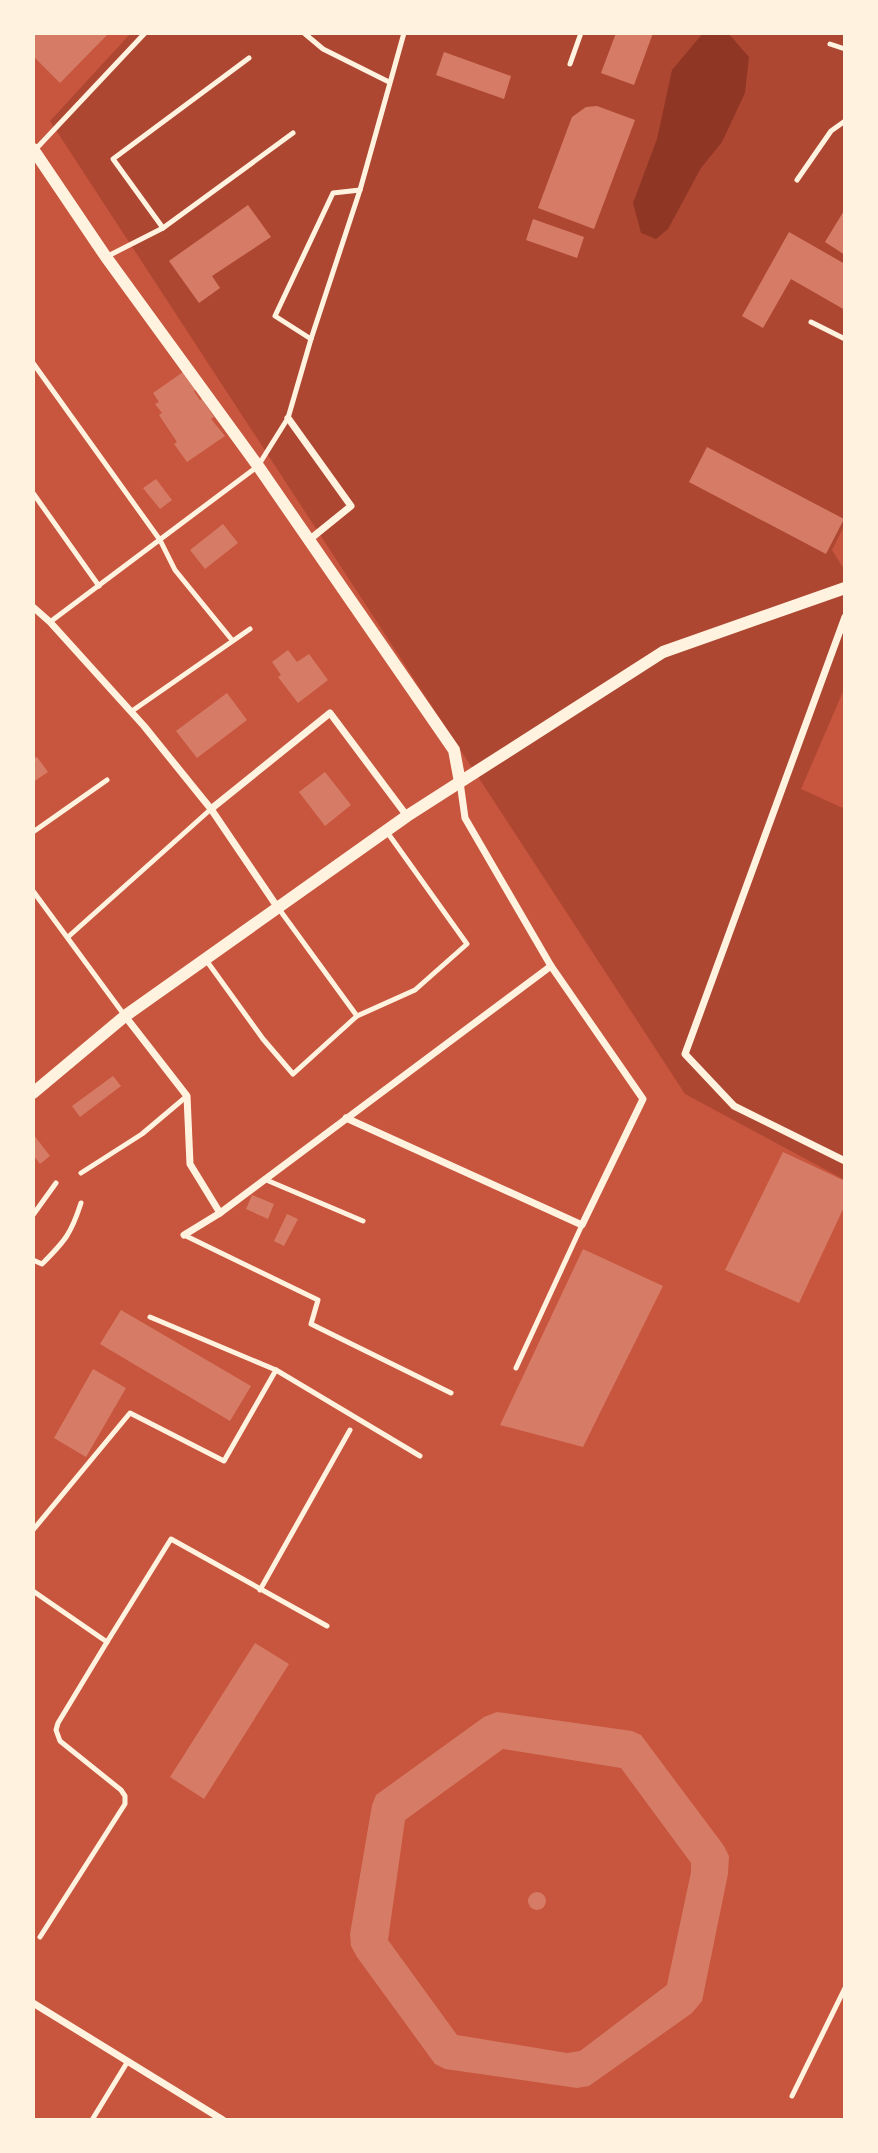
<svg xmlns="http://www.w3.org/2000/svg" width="878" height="2153" viewBox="0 0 878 2153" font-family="Cabin,sans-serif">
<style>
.green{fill:#ae4732}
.water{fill:#8f3625}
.building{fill:#d67c66;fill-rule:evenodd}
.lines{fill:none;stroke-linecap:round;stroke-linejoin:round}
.service{stroke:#fff3e0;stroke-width:5}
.minor{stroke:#fff3e0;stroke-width:7}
.tertiary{stroke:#fff3e0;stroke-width:12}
</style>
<rect width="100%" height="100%" fill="#c8553d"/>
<path class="green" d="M131,33H845V524L832,550L845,571V687L801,789L845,809V1180L685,1094L50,121Z"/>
<path class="water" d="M703,33H728L749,57L745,93L722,142L701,168L668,229L656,239L641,233L633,203L657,139L672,70Z"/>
<g class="building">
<path d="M33,33H109L60,83L33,56Z"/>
<path d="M616,33H653L634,85L601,73Z"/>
<path d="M444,52L511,76L504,99L436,75Z"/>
<path d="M597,106L635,120L594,229L538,208L572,117L586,107Z"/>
<path d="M248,205L271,237L212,276L220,288L199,303L169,261Z"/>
<path d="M845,209V255L825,242Z"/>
<path d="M533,219L584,237L577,258L526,240Z"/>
<path d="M789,232L845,264V310L791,279L763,328L742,316Z"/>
<path d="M183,372L197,388L194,391L200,400L202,399L214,417L211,419L225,436L187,462L174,444L177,442L159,415L162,413L155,404L159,402L153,393Z"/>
<path d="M707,447L844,519L826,554L689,482Z"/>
<path d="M156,479L172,500L160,509L143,488Z"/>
<path d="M223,524L238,543L205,569L190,550Z"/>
<path d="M288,650L297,662L309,654L328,680L298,703L278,677L281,675L272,662Z"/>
<path d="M227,693L247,720L197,758L176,731Z"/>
<path d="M37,757L48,772L33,782V759Z"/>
<path d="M325,772L351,805L325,826L299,792Z"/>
<path d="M113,1076L121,1086L80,1117L72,1106Z"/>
<path d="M33,1134L50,1156L40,1164L33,1155Z"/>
<path d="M783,1152L845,1181V1205L799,1303L725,1270Z"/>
<path d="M252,1195L274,1204L268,1219L246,1209Z"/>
<path d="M287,1214L298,1219L284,1246L274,1241Z"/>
<path d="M583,1249L663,1286L583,1447L500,1425Z"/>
<path d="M121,1310L251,1386L230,1421L100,1344Z"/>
<path d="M93,1369L126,1388L86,1457L54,1438Z"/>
<path d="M255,1643L289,1664L204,1799L170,1777Z"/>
<path d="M497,1712L632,1731L641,1735L724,1846L729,1856L728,1874L702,2001L692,2013L589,2086L577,2088L445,2069L435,2064L357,1957L351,1946L350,1934L372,1805L376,1795L484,1717ZM503,1749L621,1768L691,1863V1872L667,1985L580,2051L567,2053L457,2035L388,1940L405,1820Z"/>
<circle cx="537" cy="1901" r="9"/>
</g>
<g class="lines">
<g class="service">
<path d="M304,33L323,49L389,82"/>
<path d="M830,44L845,49"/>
<path d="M570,64L581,33"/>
<path d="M34,151L145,33"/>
<path d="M797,180L831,131L845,121"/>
<path d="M163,228L113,159L249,58"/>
<path d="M106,257L163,228L293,133"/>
<path d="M811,322L845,339"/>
<path d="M311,339L275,316L333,193L360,190"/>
<path d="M33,363L160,540L175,570L232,640"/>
<path d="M33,493L99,586"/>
<path d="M50,622L258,466L288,418L311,339L360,190L404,33"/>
<path d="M132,711L250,629"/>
<path d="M33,832L107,780"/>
<path d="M33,891L125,1016"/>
<path d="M279,909L357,1016L415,990L467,944L387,832"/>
<path d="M68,937L211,809"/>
<path d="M206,960L263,1039L293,1074L357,1016"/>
<path d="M81,1173L142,1134L187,1096"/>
<path d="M264,1179L363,1221"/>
<path d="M33,1215L56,1183"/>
<path d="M184,1235L318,1300L311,1324L451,1393"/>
<path d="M33,1260L42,1264C65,1241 71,1234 81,1203"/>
<path d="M516,1368L582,1225"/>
<path d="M276,1370L420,1456"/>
<path d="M33,1530L130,1413L224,1461L276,1370L150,1317"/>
<path d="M260,1590L350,1430"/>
<path d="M33,1591L107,1642L171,1539L327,1626"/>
<path d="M40,1937L125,1804V1796L121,1790L60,1741L56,1730L58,1723L107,1642"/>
<path d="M792,2096L845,1988"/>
<path d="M92,2120L128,2061"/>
</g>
<g class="minor">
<path d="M288,418L351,506L309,540"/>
<path d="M33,607L50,622L144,726L211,809L278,908"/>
<path d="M845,617L685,1054L734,1106L845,1161"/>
<path d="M211,809L330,713L407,816"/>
<path d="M125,1016L187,1096L190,1164L220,1213"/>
<path d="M346,1118L582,1225L643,1099L551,966L465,818L460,782"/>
<path d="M184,1235L220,1213L551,966"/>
<path d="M33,2003L223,2120"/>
</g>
<g class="tertiary">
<path d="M33,149L106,257L258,466L454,750L460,782"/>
<path d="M33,1093L125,1016L407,816L663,652L845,588"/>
</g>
</g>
<rect width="878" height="2153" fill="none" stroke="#fff3e0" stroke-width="70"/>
</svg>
